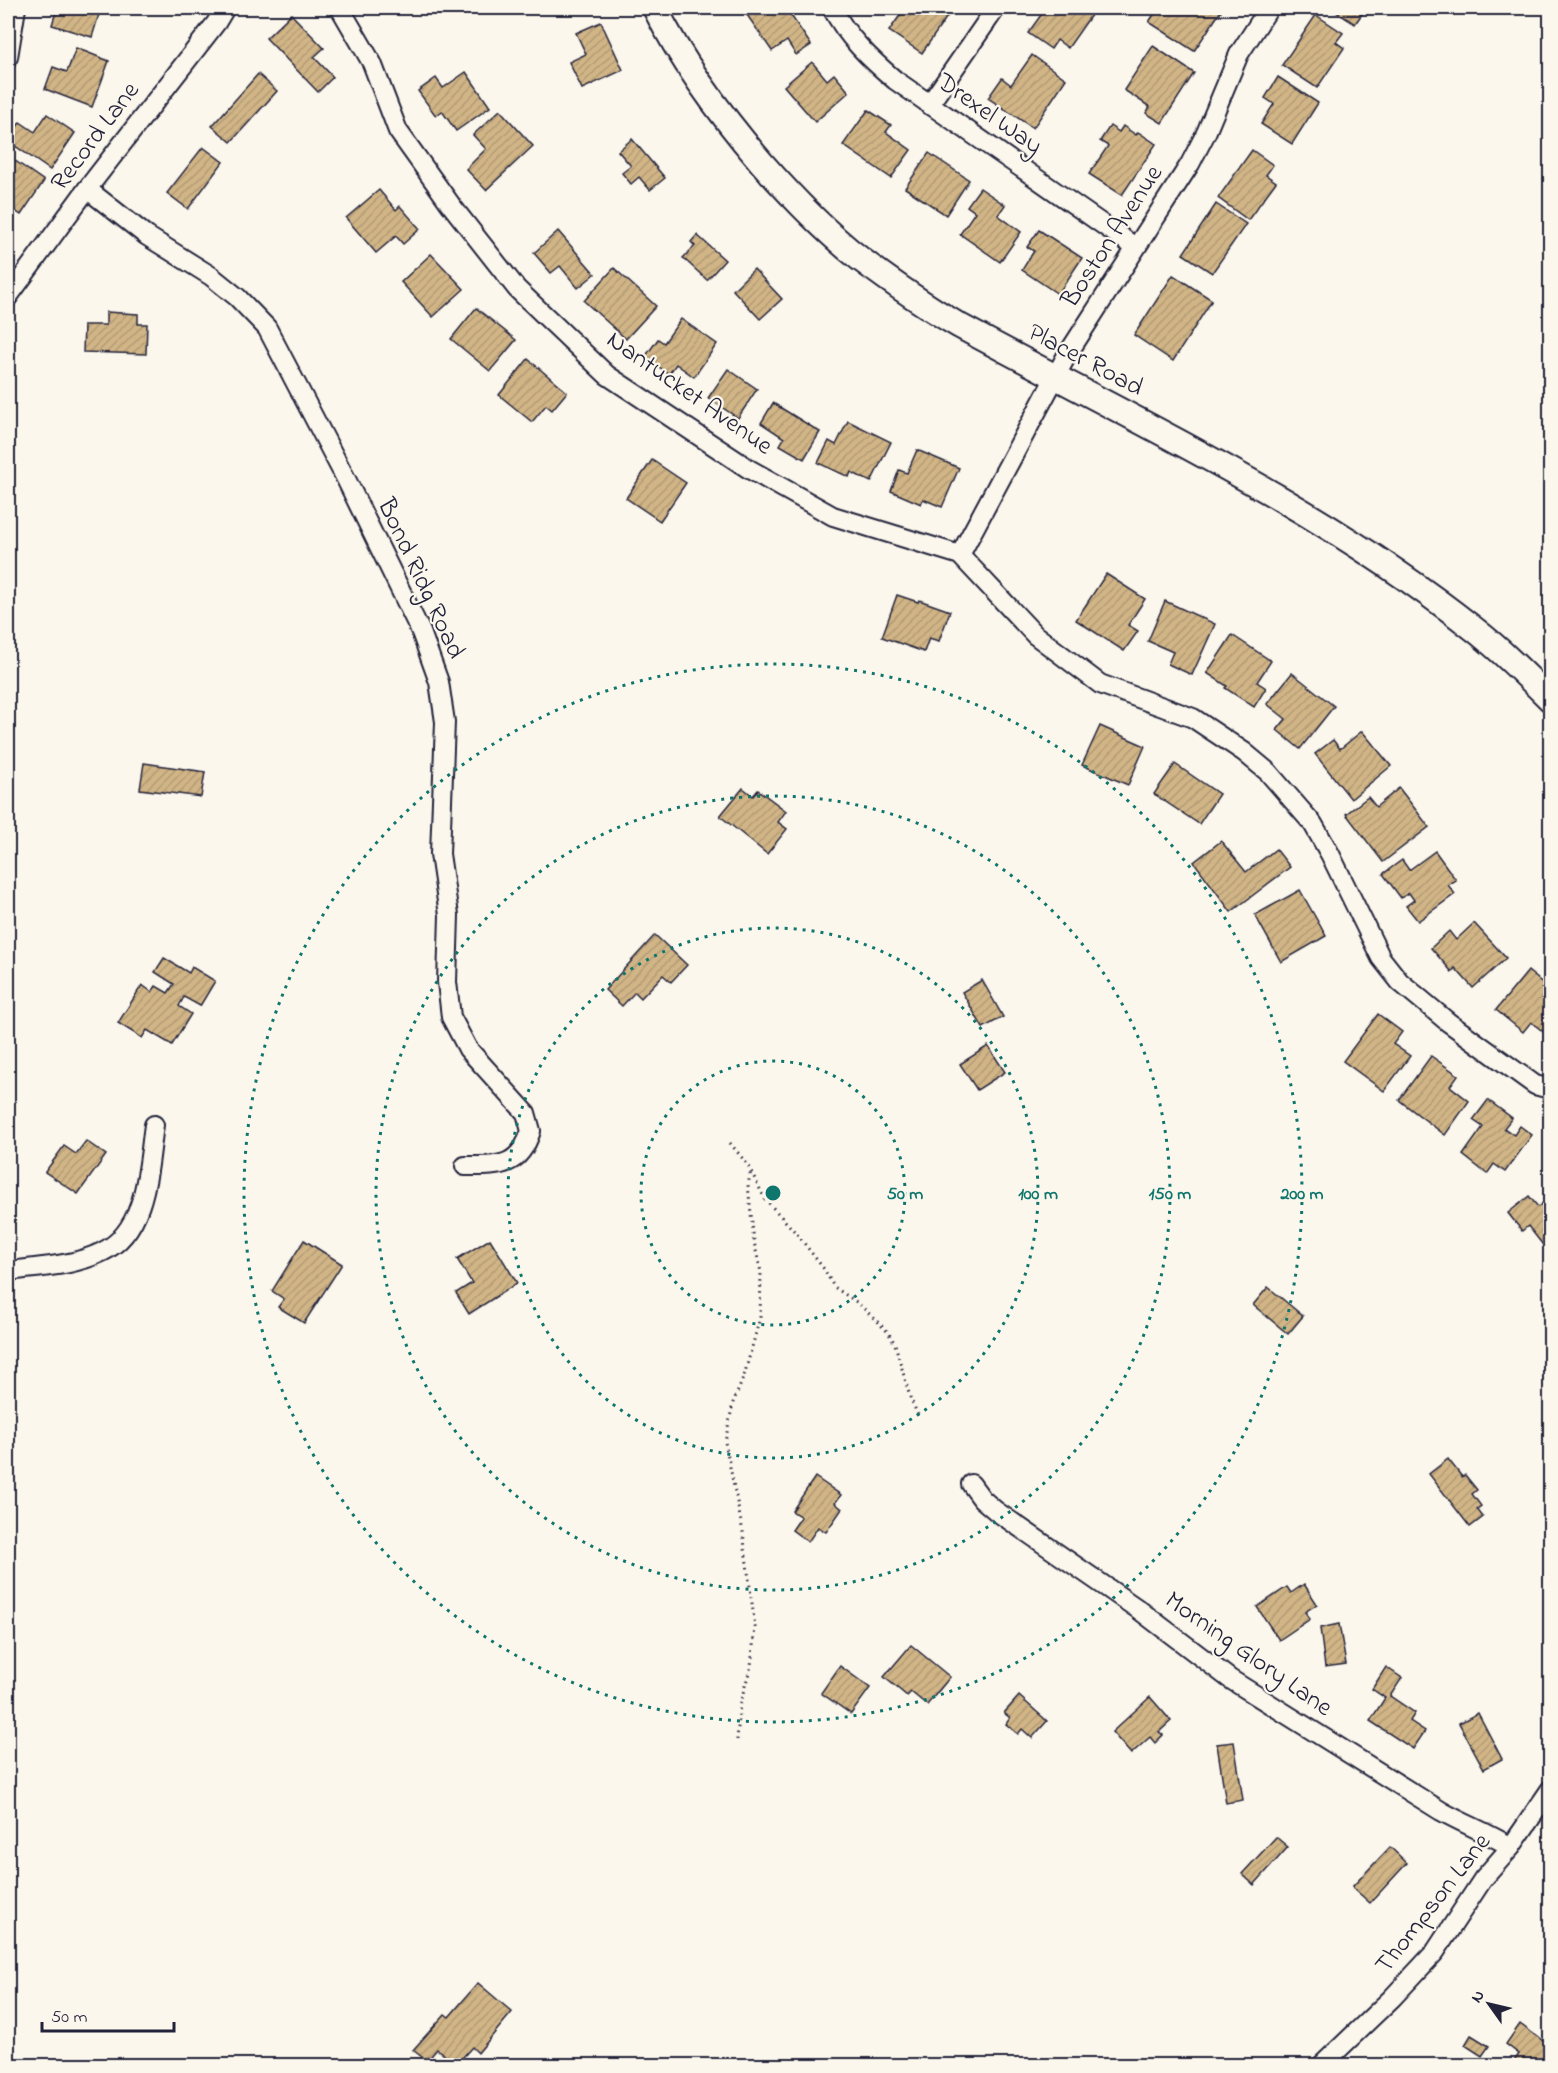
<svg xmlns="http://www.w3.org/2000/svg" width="1558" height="2073" viewBox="0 0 1558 2073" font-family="'Indie Flower',sans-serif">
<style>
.building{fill:url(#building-hatch);stroke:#22223b;stroke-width:1.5}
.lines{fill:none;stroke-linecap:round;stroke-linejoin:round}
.minor-casing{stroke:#22223b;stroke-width:22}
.secondary-casing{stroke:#22223b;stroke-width:28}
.path{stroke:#22223b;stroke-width:3;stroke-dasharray:1.5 4.5;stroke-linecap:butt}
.minor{stroke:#fbf7ec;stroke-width:18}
.secondary{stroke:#fbf7ec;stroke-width:24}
.ring{fill:none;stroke:#0f766e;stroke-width:3;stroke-dasharray:3 6}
.labels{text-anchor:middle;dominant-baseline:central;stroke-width:4.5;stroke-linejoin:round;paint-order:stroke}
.street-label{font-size:26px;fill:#22223b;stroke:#fbf7ec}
.centre{fill:#0f766e;stroke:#fbf7ec;stroke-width:3}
.ring-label{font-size:18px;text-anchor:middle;font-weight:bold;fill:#0f766e;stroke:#fbf7ec;stroke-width:4.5;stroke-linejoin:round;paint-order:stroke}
</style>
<defs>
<pattern id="building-hatch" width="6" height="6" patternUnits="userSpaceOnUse" patternTransform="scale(1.5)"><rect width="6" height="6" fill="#d1b586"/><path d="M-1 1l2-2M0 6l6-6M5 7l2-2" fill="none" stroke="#b39b75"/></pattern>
</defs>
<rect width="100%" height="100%" fill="#fbf7ec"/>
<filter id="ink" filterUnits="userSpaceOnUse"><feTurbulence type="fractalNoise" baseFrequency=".0167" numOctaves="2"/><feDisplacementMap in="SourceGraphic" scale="12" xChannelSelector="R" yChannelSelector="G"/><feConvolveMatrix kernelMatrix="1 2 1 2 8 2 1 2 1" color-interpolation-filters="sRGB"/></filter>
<g filter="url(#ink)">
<g class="building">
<path d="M57,8H101L92,37L52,25Z"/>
<path d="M759,8H786L811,45L796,55L787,41L772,51L747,15Z"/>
<path d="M905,8H953L922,53L889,31Z"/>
<path d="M1046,8H1096L1068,48L1057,40L1051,49L1028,33Z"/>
<path d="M1158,8H1223L1194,51L1149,22Z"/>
<path d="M1330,8H1366L1355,24Z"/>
<path d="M291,14L324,48L314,57L333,77L318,92L266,38Z"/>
<path d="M1316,15L1343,33L1336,42L1344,48L1317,88L1282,65Z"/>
<path d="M601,22L623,70L582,89L569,62L586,54L576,33Z"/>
<path d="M1153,46L1194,73L1162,123L1146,113L1150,107L1124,90Z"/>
<path d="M76,48L109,61L92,107L45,89L53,67L67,72Z"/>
<path d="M1032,55L1066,79L1033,128L988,98L1002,78L1011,85Z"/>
<path d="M812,62L827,80L834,74L849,92L815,122L784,86Z"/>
<path d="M466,72L490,107L456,131L442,111L436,116L418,91L436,78L443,88Z"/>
<path d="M258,74L277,91L231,142L212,126Z"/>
<path d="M1278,77L1318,103L1292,144L1261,124L1274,104L1265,98Z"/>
<path d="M500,110L533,146L486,190L466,169L486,149L473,135Z"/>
<path d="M868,110L891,125L886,132L911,150L891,178L843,145Z"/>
<path d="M47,114L75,133L50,170L8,141L20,122L35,132Z"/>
<path d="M1110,126L1119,132L1123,126L1136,135L1138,132L1156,144L1122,195L1089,174L1108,146L1100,141Z"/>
<path d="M632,139L665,178L650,190L639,177L631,184L622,173L631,166L618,151Z"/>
<path d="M203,147L223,162L188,209L167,193Z"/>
<path d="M1252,150L1273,165L1266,175L1276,182L1248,220L1218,198Z"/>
<path d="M929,153L969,180L946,215L905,188Z"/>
<path d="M14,160L44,181L21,215L8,206V170Z"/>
<path d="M980,188L1005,205L998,215L1021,232L1000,262L960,234L975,212L967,206Z"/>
<path d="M379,190L396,210L400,206L420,229L403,244L396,236L376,253L346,218Z"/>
<path d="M1216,204L1246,224L1212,273L1183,254Z"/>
<path d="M1039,230L1082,258L1058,294L1022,270L1034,251L1027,247Z"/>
<path d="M558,231L595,274L578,288L560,266L551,273L534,253Z"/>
<path d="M697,235L725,260L707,280L683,258L695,246L691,242Z"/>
<path d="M431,254L464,289L433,317L401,282Z"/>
<path d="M614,268L656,306L626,339L584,301Z"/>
<path d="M754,269L782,299L760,319L733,290Z"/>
<path d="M1173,275L1212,300L1173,361L1134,335Z"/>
<path d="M476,308L516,340L490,371L451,339Z"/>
<path d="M106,312L138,314V324H147L146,354L83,352L84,325H106Z"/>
<path d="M681,319L717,344L694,377L676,364L669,374L645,357L658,339L664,343Z"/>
<path d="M528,359L567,392L552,410L546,405L532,422L499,395Z"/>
<path d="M728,369L757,389L738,418L708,398Z"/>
<path d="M773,403L820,432L804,459L780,445L784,438L761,423Z"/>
<path d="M848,421L891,442L871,482L851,472L849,477L818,463L829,441L836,445Z"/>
<path d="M917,450L959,468L942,507L923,499L921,504L891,491L899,470L907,473Z"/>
<path d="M652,460L686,483L660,521L626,498Z"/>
<path d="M1106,574L1145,599L1128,625L1138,631L1124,651L1076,620Z"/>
<path d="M897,595L918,602L919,600L950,611L939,641L929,638L924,652L882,637Z"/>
<path d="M1165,601L1215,624L1192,675L1168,664L1173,652L1148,641Z"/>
<path d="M1232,635L1271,661L1257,682L1266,688L1254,707L1225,688L1227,686L1207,673Z"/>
<path d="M1292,673L1334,706L1300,749L1277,730L1286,719L1267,704Z"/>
<path d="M1100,726L1145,746L1128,785L1082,765Z"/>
<path d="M1362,731L1391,766L1351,799L1315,754L1333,740L1340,749Z"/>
<path d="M144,763L205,772L201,797L140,789Z"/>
<path d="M1175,764L1219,794L1199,824L1154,794Z"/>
<path d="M743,788L753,796L758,790L786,811L778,822L787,829L767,854L720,816Z"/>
<path d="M1399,788L1429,827L1383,862L1346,814L1368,797L1376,807Z"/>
<path d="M1221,841L1246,872L1276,849L1290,867L1231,912L1194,862Z"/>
<path d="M1435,851L1456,880L1448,885L1455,894L1418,921L1406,906L1414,900L1409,893L1401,898L1383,874L1402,860L1409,870Z"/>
<path d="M1300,890L1326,936L1281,962L1255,915Z"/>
<path d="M1474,923L1506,958L1473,988L1455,968L1452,972L1431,948L1449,931L1456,940Z"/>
<path d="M655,935L687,965L671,982L663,975L641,998L635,992L622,1006L605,990Z"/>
<path d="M164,958L189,973L192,967L215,981L200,1006L184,997L179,1006L191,1014L172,1045L147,1030L142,1038L118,1023L142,985L152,992L156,986L168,993L174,984L155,972Z"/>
<path d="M1528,971L1550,989V1037L1531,1022L1523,1032L1496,1010Z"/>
<path d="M982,980L1003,1017L983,1028L962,992Z"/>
<path d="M1378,1014L1402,1032L1393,1044L1410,1056L1384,1091L1343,1061Z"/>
<path d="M988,1046L1005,1072L977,1090L960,1064Z"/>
<path d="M1431,1056L1458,1075L1450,1086L1469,1101L1445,1135L1399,1100Z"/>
<path d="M1488,1100L1512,1118L1504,1128L1514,1135L1520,1126L1532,1135L1505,1172L1494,1164L1487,1174L1463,1155L1483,1127L1473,1120Z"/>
<path d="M86,1141L106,1155L78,1194L45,1172L64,1146L76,1154Z"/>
<path d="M1529,1196L1538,1207L1550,1197V1247L1547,1250L1528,1226L1522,1231L1508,1213Z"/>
<path d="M490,1239L517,1283L469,1314L456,1293L472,1283L457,1259Z"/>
<path d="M304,1240L342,1264L304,1323L278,1307L284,1299L272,1291Z"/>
<path d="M1268,1287L1303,1316L1288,1334L1253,1305Z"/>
<path d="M1448,1459L1462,1477L1465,1475L1477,1490L1472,1494L1481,1506L1477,1509L1483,1517L1470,1527L1429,1474Z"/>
<path d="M815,1477L841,1495L835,1503L842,1509L826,1532L818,1527L808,1542L792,1530L801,1517L792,1511Z"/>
<path d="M1304,1584L1317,1604L1305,1612L1310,1619L1279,1640L1257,1607L1287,1587L1291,1593Z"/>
<path d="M1339,1624L1346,1664L1325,1667L1320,1628Z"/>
<path d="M911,1645L950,1677L927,1705L911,1692L907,1696L884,1677Z"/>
<path d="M840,1666L870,1688L851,1714L821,1693Z"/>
<path d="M1386,1667L1402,1678L1390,1696L1415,1713L1410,1721L1425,1731L1413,1749L1370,1721L1385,1698L1372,1689Z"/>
<path d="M1019,1696L1047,1721L1032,1738L1022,1729L1018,1734L1006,1724L1010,1718L1004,1713Z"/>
<path d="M1150,1697L1171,1721L1159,1732L1163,1735L1155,1743L1150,1737L1131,1754L1112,1732Z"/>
<path d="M1478,1713L1502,1759L1484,1769L1459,1723Z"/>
<path d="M1234,1742L1243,1800L1226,1803L1217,1744Z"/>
<path d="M1276,1837L1288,1847L1254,1885L1242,1874Z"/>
<path d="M1390,1847L1407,1863L1370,1903L1352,1887Z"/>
<path d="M478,1983L512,2012L478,2053L472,2047L456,2065L437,2049L427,2061L413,2050L445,2014L449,2017Z"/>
<path d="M1520,2024L1550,2046V2056L1544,2066H1517L1513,2063L1519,2054L1506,2044Z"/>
<path d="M1471,2035L1489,2046L1482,2056L1465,2045Z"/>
</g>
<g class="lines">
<defs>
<g id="minor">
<path d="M340,8L372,63L398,131L451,205L517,289L607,375L749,469L833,516L960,555L1035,635L1100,684L1193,718L1244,752L1268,772L1313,824L1330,854L1381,958L1400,982L1448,1022L1535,1085L1550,1089"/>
<path d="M832,8C848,38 869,58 895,80L1135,247"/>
<path d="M8,57L16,8"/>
<path d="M929,105L996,8"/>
<path d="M87,189L147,236L211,276L237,297L267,328L346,479L421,632L439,682L445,722L440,854L449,915L447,982L451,1017L468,1049L526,1113L531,1131C519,1168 499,1166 465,1166"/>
<path d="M8,297L87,189L216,23L225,8"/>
<path d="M960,555L1067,355L1190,164L1206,133L1239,54L1269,8"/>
<path d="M8,1271C39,1267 74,1266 102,1252C147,1231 148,1167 154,1125"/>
<path d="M971,1484L982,1499L996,1511L1138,1609L1230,1679L1441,1811C1464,1824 1488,1833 1511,1847"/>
<path d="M1321,2066L1392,1998L1435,1952L1483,1879L1511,1847L1550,1790"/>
</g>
<path id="secondary" d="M655,8C683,64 720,114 761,162C791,196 823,230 859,258C891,282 924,305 958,325C1133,420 1317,504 1474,629C1501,650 1526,675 1550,699"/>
</defs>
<use href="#minor" class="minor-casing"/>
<use href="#secondary" class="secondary-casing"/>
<g class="path">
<path d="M730,1143L748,1165L765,1199L797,1234L824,1269L834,1287L858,1303L888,1332L895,1344L910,1397L919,1418"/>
<path d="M737,1740L740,1703L751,1666L755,1627L743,1532L725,1442L733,1403L744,1376L760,1318L761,1272L754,1242L748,1185L751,1170"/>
</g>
<use href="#minor" class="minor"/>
<use href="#secondary" class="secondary"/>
</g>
</g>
<g class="ring">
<circle cx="773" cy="1193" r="132"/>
<circle cx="773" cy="1193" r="265"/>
<circle cx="773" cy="1193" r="397"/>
<circle cx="773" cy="1193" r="529"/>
</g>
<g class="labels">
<g class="street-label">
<text transform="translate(989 115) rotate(35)">Drexel Way</text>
<text transform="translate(96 137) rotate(-53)">Record Lane</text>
<text transform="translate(1113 237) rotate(-57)">Boston Avenue</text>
<text transform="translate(1085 361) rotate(28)">Placer Road</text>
<text transform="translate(689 394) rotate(35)">Nantucket Avenue</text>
<text transform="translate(420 579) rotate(65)">Bond Ridg Road</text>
<text transform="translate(1248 1655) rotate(35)">Morning Glory Lane</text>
<text transform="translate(1434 1904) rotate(-52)">Thompson Lane</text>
</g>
</g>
<circle cx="773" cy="1193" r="9" class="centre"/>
<g class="ring-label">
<text x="905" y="1199">50 m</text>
<text x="1038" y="1199">100 m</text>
<text x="1170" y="1199">150 m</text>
<text x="1302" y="1199">200 m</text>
</g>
<rect width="1558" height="2073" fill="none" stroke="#fbf7ec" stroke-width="30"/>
<rect x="15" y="15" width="1528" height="2043" fill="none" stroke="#22223b" stroke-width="2" filter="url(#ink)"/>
<g transform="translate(1489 2004) rotate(304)" stroke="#fbf7ec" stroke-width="4.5" paint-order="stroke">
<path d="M0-4.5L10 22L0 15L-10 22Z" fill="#22223b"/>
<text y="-9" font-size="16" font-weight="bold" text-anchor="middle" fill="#22223b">N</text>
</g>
<path d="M42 2022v9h132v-9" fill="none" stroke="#22223b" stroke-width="3"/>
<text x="51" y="2022" font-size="18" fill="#22223b" stroke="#fbf7ec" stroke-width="4.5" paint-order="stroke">50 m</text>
</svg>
